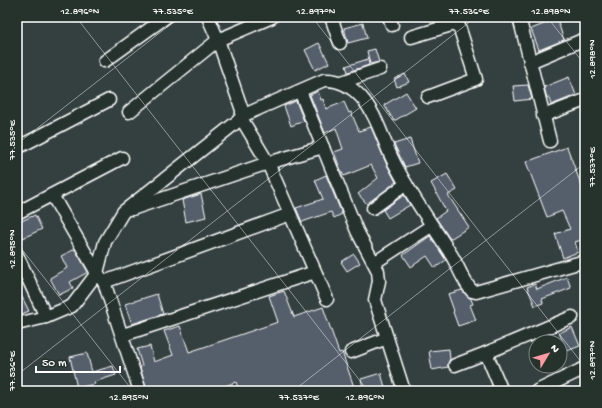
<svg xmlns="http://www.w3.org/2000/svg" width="602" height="408" viewBox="0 0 602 408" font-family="'Gochi Hand',sans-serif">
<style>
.building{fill:#545f6c;stroke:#fff}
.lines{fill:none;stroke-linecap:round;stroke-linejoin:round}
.minor-casing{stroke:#fff;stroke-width:15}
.minor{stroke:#26332d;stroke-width:12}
.ticks{fill:none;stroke:#fff;stroke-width:1;stroke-opacity:0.45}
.neatline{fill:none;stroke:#fff;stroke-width:1.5}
.ticks-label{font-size:10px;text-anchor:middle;fill:#fff}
</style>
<rect width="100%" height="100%" fill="#344040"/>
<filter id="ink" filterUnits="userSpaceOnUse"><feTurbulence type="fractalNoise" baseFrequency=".025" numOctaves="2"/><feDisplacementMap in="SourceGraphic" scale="8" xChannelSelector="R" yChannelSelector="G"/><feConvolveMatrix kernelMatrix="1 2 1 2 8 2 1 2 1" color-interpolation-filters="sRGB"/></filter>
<g filter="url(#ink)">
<g class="building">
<path d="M557,19L564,40L539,50L531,29Z"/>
<path d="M363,23L367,38L348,43L344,28Z"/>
<path d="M319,43L329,63L315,70L305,50Z"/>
<path d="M375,49L379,62L370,64L367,51Z"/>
<path d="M368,59L369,65L348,72L346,66Z"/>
<path d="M405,74L409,82L397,87L394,79Z"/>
<path d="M569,77L576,95L551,105L549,98H547L544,87Z"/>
<path d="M528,85L532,99L515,101L513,86Z"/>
<path d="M318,91L321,100L323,99L326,109L344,102L349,113L351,112L359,131L371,127L386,163L396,182L367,204L358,194L378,178L371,165L344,176L341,171L334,152L343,149L336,128L325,133L310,95Z"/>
<path d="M406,92L416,108L394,121L384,105Z"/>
<path d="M296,101L304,121L291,126L284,106Z"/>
<path d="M410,139L418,163L405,167L394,144Z"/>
<path d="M567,147L585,195V239L575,242L578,252L563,258L555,234L570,229L562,211L547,217L526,162Z"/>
<path d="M447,174L457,190L448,195L469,227L450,239L436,218L446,211L431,183Z"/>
<path d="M326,175L342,214L334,218L331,212L302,222L296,208L323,199L315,180Z"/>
<path d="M201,194L206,217L186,222L182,200Z"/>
<path d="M404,195L410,205L388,218L383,210Z"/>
<path d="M35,215L42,229L23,238L17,223Z"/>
<path d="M430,236L446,260L435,268L427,256L411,267L403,255Z"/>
<path d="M75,249L88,272L70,282L73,288L59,295L50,278L67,268L61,256Z"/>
<path d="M354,254L360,263L347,271L341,262Z"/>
<path d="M567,277L571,288L542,299L543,303L535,306L527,287L535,284L537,289Z"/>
<path d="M17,287L29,311L17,316Z"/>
<path d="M462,290L467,296L471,299L473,304L470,305L476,320L458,326L453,312L454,311L448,294Z"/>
<path d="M284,291L294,317L323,307L339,353L342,352L354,387L342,391H239L236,382L211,391H147L140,367L142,366L137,349L150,346L154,362L173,355L164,331L180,326L189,352L278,322L269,296Z"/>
<path d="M157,294L163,314L132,324L125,304Z"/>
<path d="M572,327L580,346L567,351L559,333Z"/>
<path d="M449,349L450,359L448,363V367L432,370L429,351Z"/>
<path d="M87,353L92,372L113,366L116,375L94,382L95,384L77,388L70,357Z"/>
<path d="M381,373L386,391H364L361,379Z"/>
</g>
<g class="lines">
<defs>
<g id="minor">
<path d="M208,17L218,40L242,110V116"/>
<path d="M331,17L340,43"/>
<path d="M389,17L392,25"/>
<path d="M519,17L550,141"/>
<path d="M411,37L458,23"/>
<path d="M105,61L166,17"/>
<path d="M530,62L585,39"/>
<path d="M342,82L380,69"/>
<path d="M300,91L357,231L378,271L379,281L375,300L404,391"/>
<path d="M428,97L476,79L456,17"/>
<path d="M129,112L218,40L272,17"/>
<path d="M543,116L585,100"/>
<path d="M241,118L268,163L327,299"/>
<path d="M17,148L109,100"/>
<path d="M52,195L97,273L104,282L140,391"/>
<path d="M373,208L406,184"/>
<path d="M132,209L268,163L323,147"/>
<path d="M17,213L122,158"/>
<path d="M17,255L46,317"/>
<path d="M374,263L431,226"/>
<path d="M104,282L290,214"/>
<path d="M17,324L46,317L72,306L97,273L105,242L123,212L238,121L242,116L324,80C339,79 351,86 361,97C379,117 384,146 397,168C413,199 434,227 452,256C459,268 463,281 472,291L476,292L585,261"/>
<path d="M123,335L315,272"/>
<path d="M351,352L387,338"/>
<path d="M455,365L486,353"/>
<path d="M502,391L486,353L572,317"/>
<path d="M537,391L585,368"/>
</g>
</defs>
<use href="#minor" class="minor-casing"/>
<use href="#minor" class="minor"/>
</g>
</g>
<path class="ticks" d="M76,17L368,391M312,17L585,367M547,17L585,65M17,144L180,17M17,243L133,391M17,375L476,17M293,391L585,163"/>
<rect width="602" height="408" fill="none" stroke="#26332d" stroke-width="44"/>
<g transform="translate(548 354) rotate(52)"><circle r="19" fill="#26332d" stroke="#7d8581"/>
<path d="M0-3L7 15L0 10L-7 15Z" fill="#ff9aa2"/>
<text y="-6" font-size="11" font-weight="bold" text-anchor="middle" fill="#ffffff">N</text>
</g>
<path d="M36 366v6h84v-6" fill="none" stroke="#ffffff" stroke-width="2"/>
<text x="42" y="366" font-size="12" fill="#ffffff" stroke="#26332d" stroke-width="3" paint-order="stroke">50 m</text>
<rect x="22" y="22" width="558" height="364" class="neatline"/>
<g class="ticks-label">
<text x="80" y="14">12.896°N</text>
<text x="173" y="14">77.535°E</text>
<text x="316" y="14">12.897°N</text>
<text x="469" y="14">77.536°E</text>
<text x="551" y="14">12.898°N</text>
<text transform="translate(591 59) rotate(-90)" y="4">12.898°N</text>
<text transform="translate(11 140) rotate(-90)" y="4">77.535°E</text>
<text transform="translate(591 167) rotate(-90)" y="4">77.537°E</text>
<text transform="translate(11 249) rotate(-90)" y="4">12.895°N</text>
<text transform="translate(591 360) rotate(-90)" y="4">12.897°N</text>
<text transform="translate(11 371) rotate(-90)" y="4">77.536°E</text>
<text x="129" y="400">12.895°N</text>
<text x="299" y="400">77.537°E</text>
<text x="365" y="400">12.896°N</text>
</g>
</svg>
